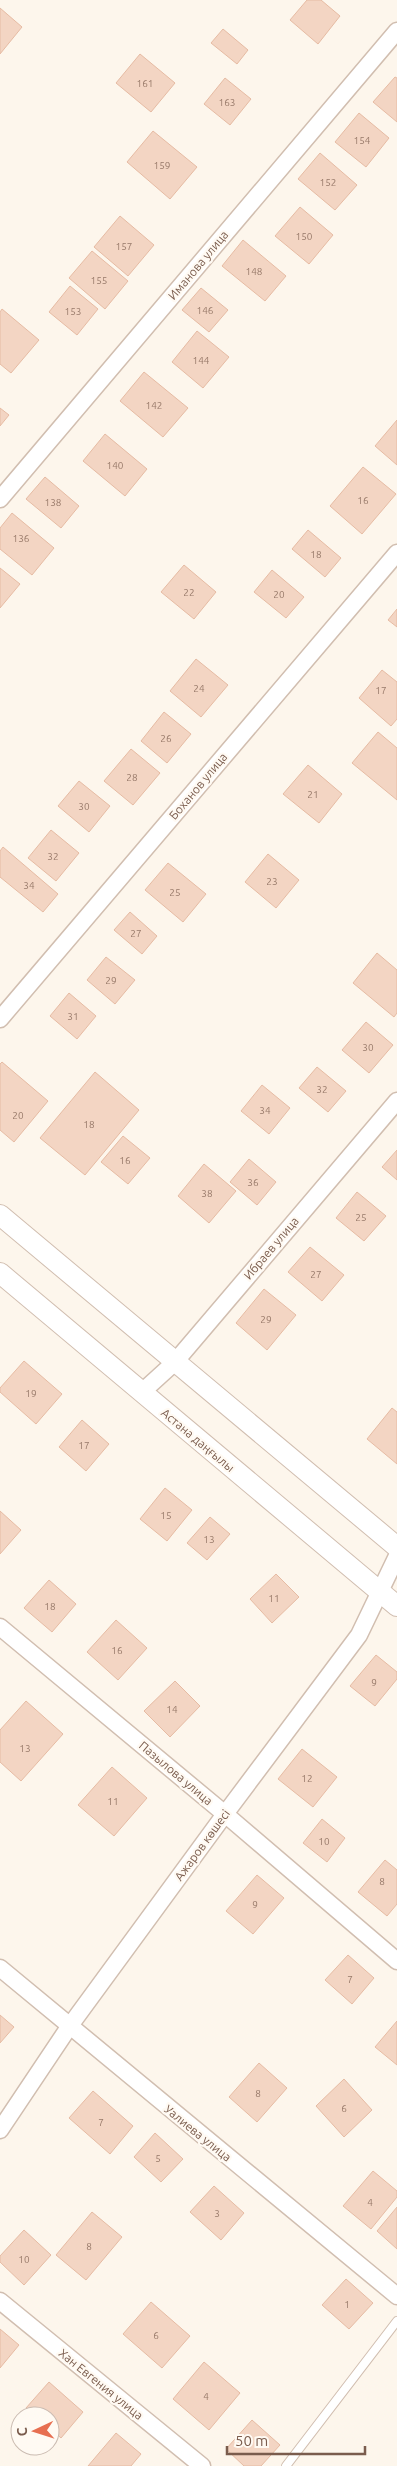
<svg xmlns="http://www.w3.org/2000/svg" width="397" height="2466" viewBox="0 0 397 2466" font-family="Ubuntu,sans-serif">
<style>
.building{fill:#f3d5c3;stroke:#e6bba3}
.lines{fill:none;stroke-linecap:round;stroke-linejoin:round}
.service-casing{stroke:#d1beb0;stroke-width:10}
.minor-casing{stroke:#d1beb0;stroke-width:19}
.tertiary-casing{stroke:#d1beb0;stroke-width:22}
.service{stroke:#fff;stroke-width:8}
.minor{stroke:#fff;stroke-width:16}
.tertiary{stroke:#fff;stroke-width:20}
.labels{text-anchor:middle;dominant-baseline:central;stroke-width:4.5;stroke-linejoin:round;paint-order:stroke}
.number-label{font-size:10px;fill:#987a6a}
.street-label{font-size:12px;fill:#7a5c4d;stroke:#fffaf3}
</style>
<rect width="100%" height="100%" fill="#fdf6ec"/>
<g class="building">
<path d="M307,0H321L340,16L318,44L290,20Z"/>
<path d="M0,8L22,27L0,54Z"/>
<path d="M223,29L248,50L237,64L211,43Z"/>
<path d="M140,54L175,83L151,112L116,83Z"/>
<path d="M395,77L397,78V122L373,102Z"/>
<path d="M225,78L251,99L230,125L204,104Z"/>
<path d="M359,113L389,138L366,167L335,142Z"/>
<path d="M153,131L197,167L170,199L127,162Z"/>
<path d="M320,153L357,185L335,210L298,179Z"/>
<path d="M300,207L333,235L309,264L275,236Z"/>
<path d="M120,216L154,245L128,276L94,247Z"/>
<path d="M243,240L286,276L265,301L222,266Z"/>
<path d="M92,251L128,281L105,309L69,278Z"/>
<path d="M70,286L98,309L77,335L49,312Z"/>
<path d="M201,288L228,310L209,332L182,310Z"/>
<path d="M2,309L39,340L11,373L0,364V312Z"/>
<path d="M197,331L229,357L203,388L172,362Z"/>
<path d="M144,372L188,408L163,437L120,401Z"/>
<path d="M0,408L9,415L0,426Z"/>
<path d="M397,420V465L375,446Z"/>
<path d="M105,434L147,469L125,496L83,461Z"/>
<path d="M363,467L396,494L362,534L330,506Z"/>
<path d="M45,477L79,506L61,528L26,499Z"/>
<path d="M12,513L54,548L32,575L0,549V528Z"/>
<path d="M308,530L341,558L325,577L292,549Z"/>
<path d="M184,565L216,592L194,619L161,592Z"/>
<path d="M0,568L20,584L0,608Z"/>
<path d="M272,570L304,597L286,618L254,592Z"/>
<path d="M397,609V627L388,620Z"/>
<path d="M196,659L228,685L201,717L170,691Z"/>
<path d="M382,670L397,682V719L391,726L359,698Z"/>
<path d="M164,712L191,734L167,763L141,741Z"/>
<path d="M378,732L397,748V800L352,763Z"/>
<path d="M131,749L160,773L133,805L104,781Z"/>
<path d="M308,765L342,794L319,823L283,794Z"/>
<path d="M79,781L110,806L89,832L58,806Z"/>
<path d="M51,830L79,853L56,881L28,858Z"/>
<path d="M3,847L58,894L43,912L0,877V851Z"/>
<path d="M268,854L299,880L276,908L245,882Z"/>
<path d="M168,863L206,894L183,922L145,890Z"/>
<path d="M130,912L157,936L142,954L114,930Z"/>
<path d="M377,953L397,970V1013L394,1017L353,983Z"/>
<path d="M106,957L135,980L115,1004L87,980Z"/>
<path d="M69,993L96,1016L77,1039L50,1016Z"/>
<path d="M366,1022L393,1045L369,1073L342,1050Z"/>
<path d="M2,1062L48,1101L14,1142L0,1130V1064Z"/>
<path d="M317,1067L346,1091L328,1112L299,1088Z"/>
<path d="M95,1072L139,1110L85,1175L40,1138Z"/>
<path d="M262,1085L290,1108L269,1134L241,1111Z"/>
<path d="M123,1136L150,1158L128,1184L101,1162Z"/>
<path d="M397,1150V1180L382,1167Z"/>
<path d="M249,1159L276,1182L257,1205L230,1182Z"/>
<path d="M204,1164L236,1191L209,1223L178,1196Z"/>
<path d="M357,1192L386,1216L364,1241L336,1218Z"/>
<path d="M310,1247L344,1275L322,1301L288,1272Z"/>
<path d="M264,1289L296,1315L267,1350L236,1323Z"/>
<path d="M24,1361L62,1394L36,1424L0,1392V1388Z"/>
<path d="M392,1408L397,1412V1464L367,1439Z"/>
<path d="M82,1420L109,1444L86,1471L59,1447Z"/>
<path d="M165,1488L192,1510L167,1541L140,1519Z"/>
<path d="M0,1511L21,1530L0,1554Z"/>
<path d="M210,1517L230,1534L207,1560L187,1543Z"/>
<path d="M276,1574L299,1597L272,1623L250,1599Z"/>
<path d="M49,1580L76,1604L52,1632L24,1608Z"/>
<path d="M116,1620L147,1648L118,1680L87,1652Z"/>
<path d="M376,1655L397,1672V1679L375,1706L350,1686Z"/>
<path d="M175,1681L200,1706L170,1737L144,1711Z"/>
<path d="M26,1701L63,1734L21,1781L0,1762V1730Z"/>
<path d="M302,1749L337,1777L313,1807L278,1779Z"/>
<path d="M112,1767L147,1798L114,1836L78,1805Z"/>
<path d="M322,1819L345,1838L327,1862L303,1843Z"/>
<path d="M385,1860L397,1870V1904L387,1916L358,1892Z"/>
<path d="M257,1875L284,1898L253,1934L226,1911Z"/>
<path d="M348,1955L374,1978L352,2004L325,1980Z"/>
<path d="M0,2015L14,2027L0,2043Z"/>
<path d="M397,2021V2065L375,2047Z"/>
<path d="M259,2063L287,2088L257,2122L229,2097Z"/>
<path d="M344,2079L372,2110L344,2137L316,2106Z"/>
<path d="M93,2091L133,2126L110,2154L69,2118Z"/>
<path d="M155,2133L183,2159L161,2182L134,2157Z"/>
<path d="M373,2171L397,2191V2197L371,2229L343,2206Z"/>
<path d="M214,2186L244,2213L221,2240L190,2212Z"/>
<path d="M397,2207V2249L377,2231Z"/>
<path d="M92,2212L122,2237L86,2280L56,2255Z"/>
<path d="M24,2230L51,2255L24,2285L0,2262V2256Z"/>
<path d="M346,2279L373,2303L349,2329L322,2305Z"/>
<path d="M151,2302L190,2336L162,2368L123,2334Z"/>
<path d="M0,2329L19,2345L0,2368Z"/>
<path d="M204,2362L240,2393L209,2430L173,2399Z"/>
<path d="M49,2382L83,2412L61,2438L50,2428V2416H36L26,2408Z"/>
<path d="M252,2420L280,2445L261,2466H244L226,2449Z"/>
<path d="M116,2433L141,2454L131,2466H88Z"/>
</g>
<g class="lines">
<defs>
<path id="service" d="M286,2466L397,2321"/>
<g id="minor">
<path d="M0,499L397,31"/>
<path d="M0,1019L397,553"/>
<path d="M142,1392L175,1362L397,1101"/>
<path d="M0,1627L225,1814L397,1961"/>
<path d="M0,1968L397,2296"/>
<path d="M0,2130L69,2027L225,1814L359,1635L397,1556"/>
<path d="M0,2301L202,2466"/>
</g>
<g id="tertiary">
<path d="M0,1215L397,1547"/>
<path d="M0,1273L397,1606"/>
</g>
</defs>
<use href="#service" class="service-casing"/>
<use href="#minor" class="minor-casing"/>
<use href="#tertiary" class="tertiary-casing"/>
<use href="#service" class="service"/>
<use href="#minor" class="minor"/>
<use href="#tertiary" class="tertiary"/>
</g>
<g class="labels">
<g class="number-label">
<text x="145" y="83">161</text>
<text x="227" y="102">163</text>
<text x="362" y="140">154</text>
<text x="162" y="165">159</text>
<text x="328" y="182">152</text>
<text x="304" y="236">150</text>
<text x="124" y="246">157</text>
<text x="254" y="271">148</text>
<text x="99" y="280">155</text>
<text x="205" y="310">146</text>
<text x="73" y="311">153</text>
<text x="201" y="360">144</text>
<text x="154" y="405">142</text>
<text x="115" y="465">140</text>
<text x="363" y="500">16</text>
<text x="53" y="502">138</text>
<text x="21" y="538">136</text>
<text x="316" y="554">18</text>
<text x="189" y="592">22</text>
<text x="279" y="594">20</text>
<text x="199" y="688">24</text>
<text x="381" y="690">17</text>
<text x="166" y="738">26</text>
<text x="132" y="777">28</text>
<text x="313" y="794">21</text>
<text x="84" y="806">30</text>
<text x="53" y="856">32</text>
<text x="272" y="881">23</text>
<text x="29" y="885">34</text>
<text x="175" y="892">25</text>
<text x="136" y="933">27</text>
<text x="111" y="980">29</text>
<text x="73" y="1016">31</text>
<text x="368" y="1047">30</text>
<text x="322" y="1089">32</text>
<text x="265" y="1110">34</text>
<text x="18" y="1115">20</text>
<text x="89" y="1124">18</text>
<text x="125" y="1160">16</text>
<text x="253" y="1182">36</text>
<text x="207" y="1193">38</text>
<text x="361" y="1217">25</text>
<text x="316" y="1274">27</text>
<text x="266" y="1319">29</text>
<text x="31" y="1393">19</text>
<text x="84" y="1445">17</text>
<text x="166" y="1515">15</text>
<text x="209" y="1539">13</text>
<text x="274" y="1598">11</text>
<text x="50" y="1606">18</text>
<text x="117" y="1650">16</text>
<text x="374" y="1682">9</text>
<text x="172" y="1709">14</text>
<text x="25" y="1748">13</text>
<text x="307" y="1778">12</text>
<text x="113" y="1801">11</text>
<text x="324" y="1841">10</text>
<text x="382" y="1881">8</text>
<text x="255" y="1904">9</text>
<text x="350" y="1979">7</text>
<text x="258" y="2093">8</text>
<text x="344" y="2108">6</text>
<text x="101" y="2122">7</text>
<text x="158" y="2158">5</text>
<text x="370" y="2202">4</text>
<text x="217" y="2213">3</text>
<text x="89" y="2246">8</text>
<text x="24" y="2259">10</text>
<text x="347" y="2304">1</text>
<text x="156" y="2335">6</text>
<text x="206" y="2396">4</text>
</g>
<g class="street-label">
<text transform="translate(198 265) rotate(-50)">Иманова улица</text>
<text transform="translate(198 786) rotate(-50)">Боханов улица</text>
<text transform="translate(271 1248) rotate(-50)">Ибраев улица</text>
<text transform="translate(198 1440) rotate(40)">Астана даңғылы</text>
<text transform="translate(176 1773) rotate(40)">Пазылова улица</text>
<text transform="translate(202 1845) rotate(-54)">Ажаров көшесі</text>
<text transform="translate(198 2133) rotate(39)">Уалиева улица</text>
<text transform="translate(101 2384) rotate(39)">Хан Евгения улица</text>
</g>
</g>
<g transform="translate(35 2431) rotate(266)"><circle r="24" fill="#fffaf3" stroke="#cabbb1"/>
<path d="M0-4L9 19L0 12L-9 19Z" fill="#e76f51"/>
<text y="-8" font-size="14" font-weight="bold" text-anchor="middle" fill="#7a5c4d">С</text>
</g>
<path d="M227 2446v8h138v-8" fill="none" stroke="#7a5c4d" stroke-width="2.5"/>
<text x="235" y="2446" font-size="15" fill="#7a5c4d" stroke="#fffaf3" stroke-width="4" paint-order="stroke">50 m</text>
</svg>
